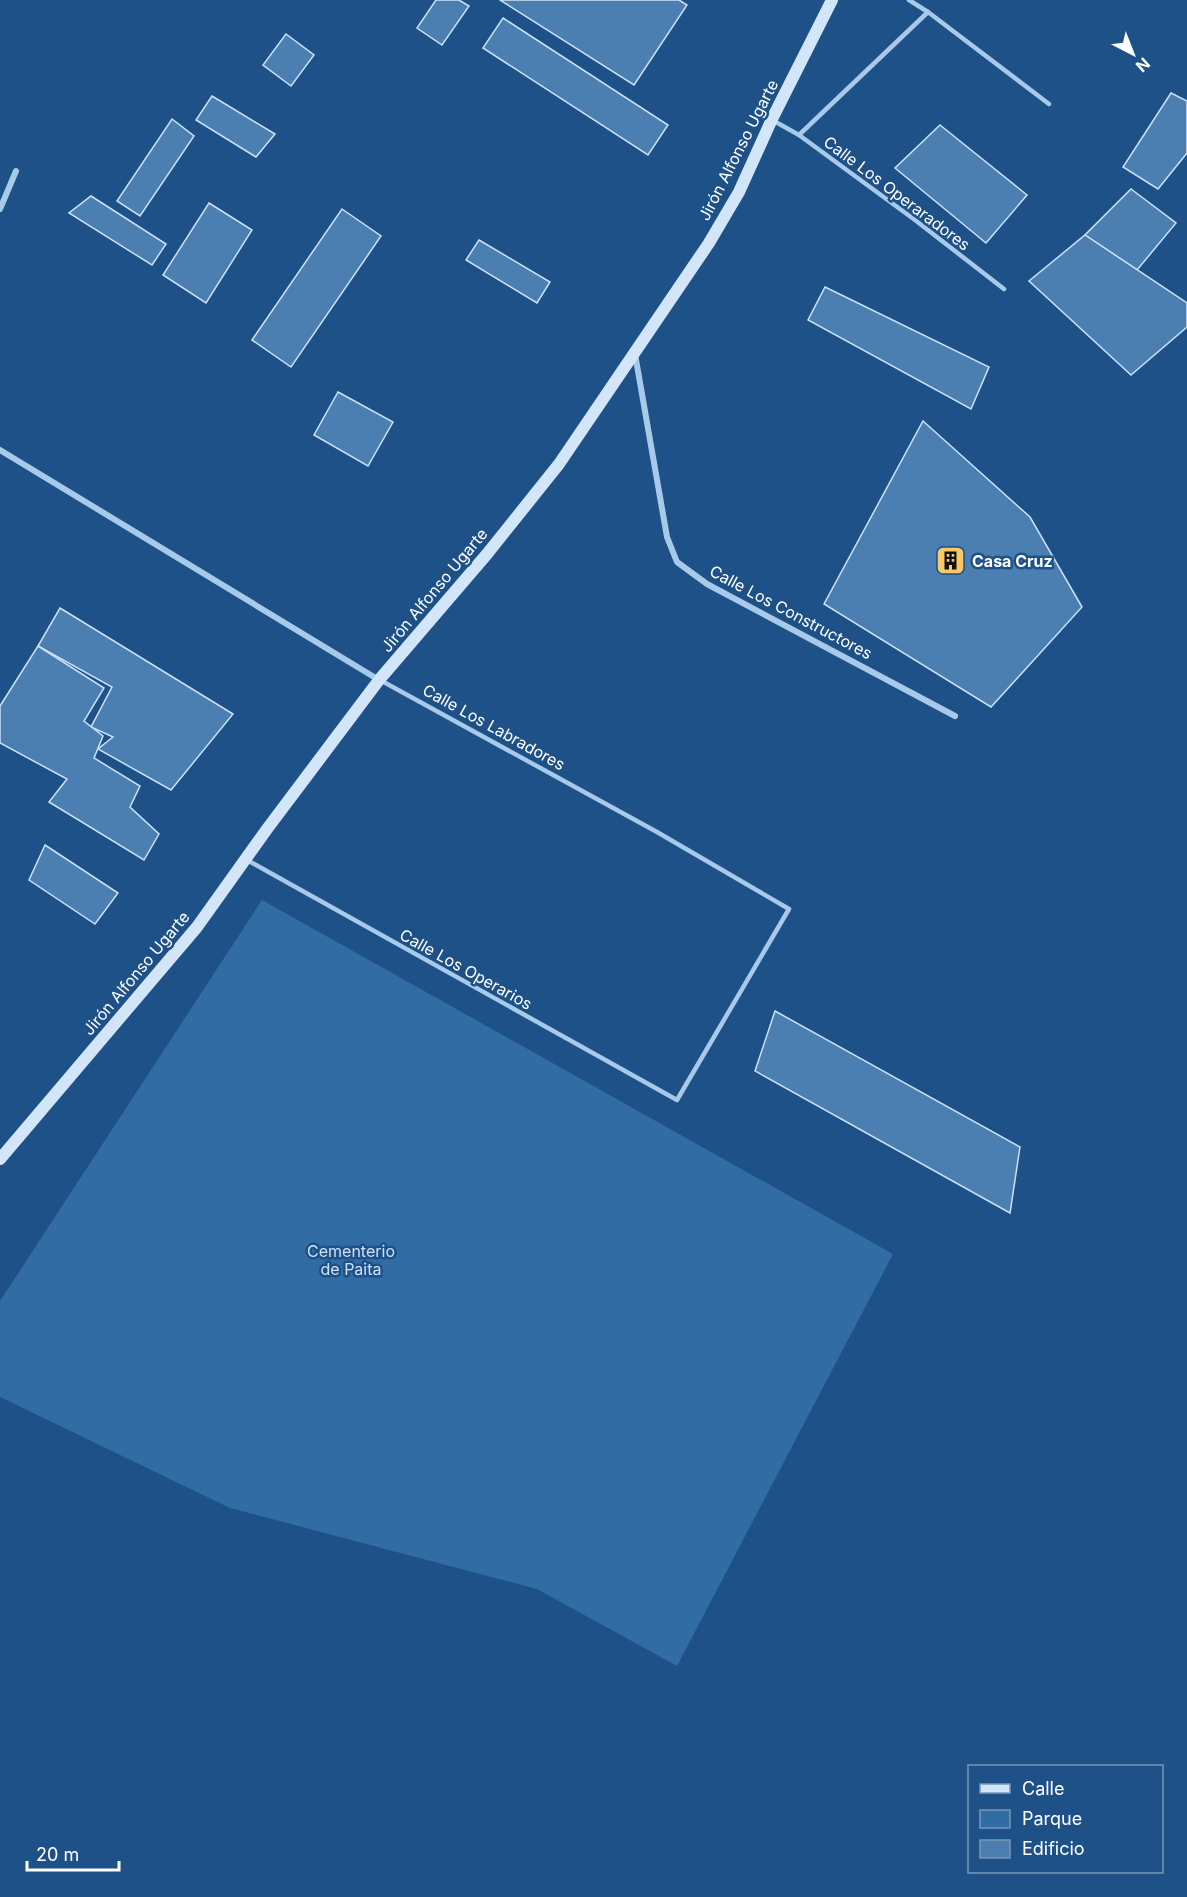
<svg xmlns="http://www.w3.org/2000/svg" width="1187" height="1897" viewBox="0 0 1187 1897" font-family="Inter,sans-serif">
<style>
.green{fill:#326ca4}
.building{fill:#4b7eb1;stroke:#cce2f8;stroke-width:1.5}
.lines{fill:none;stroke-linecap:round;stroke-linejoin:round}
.lane{stroke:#a7c9ea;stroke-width:4.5}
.street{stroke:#a7c9ea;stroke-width:6}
.secondary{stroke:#d3e5f8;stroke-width:12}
.labels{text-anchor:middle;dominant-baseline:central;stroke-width:5;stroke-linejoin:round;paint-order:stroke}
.street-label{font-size:16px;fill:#fff;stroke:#1e5187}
.poi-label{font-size:16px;font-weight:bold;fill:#fff;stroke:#1e5187;text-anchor:start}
.park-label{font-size:16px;fill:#cce2f8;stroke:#1e5187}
</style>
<rect width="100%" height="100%" fill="#1e5187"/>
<path class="green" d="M262,900L893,1254L677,1666L537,1589L230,1508L0,1397V1301Z"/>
<g class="building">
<path d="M436,0H459L469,6L442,45L417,28Z"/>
<path d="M500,0H679L687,5L634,85Z"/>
<path d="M503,18L668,125L648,155L483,48Z"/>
<path d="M286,34L314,55L291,86L263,65Z"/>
<path d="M1171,93L1187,101V153L1158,189L1123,167Z"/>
<path d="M212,96L275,134L256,157L196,120Z"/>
<path d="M172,119L194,136L140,216L117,201Z"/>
<path d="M940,125L1027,195L986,243L895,168Z"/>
<path d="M1131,189L1176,223L1137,270L1085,235Z"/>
<path d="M91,196L166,244L152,265L69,213Z"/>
<path d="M209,203L252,230L206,303L163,275Z"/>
<path d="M342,209L381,236L291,367L252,340Z"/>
<path d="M1085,235L1187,303V327L1131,375L1029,281Z"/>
<path d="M479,240L550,282L537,303L466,260Z"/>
<path d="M825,287L989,367L971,409L808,320Z"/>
<path d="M338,392L393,422L368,466L314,435Z"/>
<path d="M923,421L1030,517L1082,607L991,707L824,604Z"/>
<path d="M60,608L233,714L171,790L98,749L113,737L91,727L112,687L38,646Z"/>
<path d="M38,646L104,688L84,721L103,736L94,758L140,786L130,807L159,834L144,860L49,802L67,779L0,743V706Z"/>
<path d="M45,845L118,893L95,924L29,880Z"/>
<path d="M775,1011L1020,1147L1010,1213L755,1071Z"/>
</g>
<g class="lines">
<g class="lane">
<path d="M909,0L928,12L1049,104"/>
<path d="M774,121L799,135L915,220L1004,289"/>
<path d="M799,135L928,12"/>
<path d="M247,860L677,1100L789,909L657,832L380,680"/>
</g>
<g class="street">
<path d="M0,209L16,171"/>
<path d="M635,354L667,537L677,562L707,584L955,716"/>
<path d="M0,450L379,680"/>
</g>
<path class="secondary" d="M0,1159L197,927L267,829L379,680L487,554L559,464L709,243L739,192L772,119L832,0"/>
</g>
<defs>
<symbol id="building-square" viewBox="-11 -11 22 22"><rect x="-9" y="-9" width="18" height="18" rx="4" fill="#f9c867" stroke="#1e5187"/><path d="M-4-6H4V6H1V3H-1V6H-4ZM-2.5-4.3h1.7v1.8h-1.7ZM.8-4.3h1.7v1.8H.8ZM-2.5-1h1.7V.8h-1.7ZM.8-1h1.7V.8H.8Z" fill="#111"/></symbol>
</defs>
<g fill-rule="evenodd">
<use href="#building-square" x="934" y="544" width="33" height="33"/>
</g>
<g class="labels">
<g class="street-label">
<text transform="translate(738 150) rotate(-63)">Jirón Alfonso Ugarte</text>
<text transform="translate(897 193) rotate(37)">Calle Los Operaradores</text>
<text transform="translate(434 590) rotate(-50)">Jirón Alfonso Ugarte</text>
<text transform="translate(791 612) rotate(28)">Calle Los Constructores</text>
<text transform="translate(494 727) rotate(29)">Calle Los Labradores</text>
<text transform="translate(466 969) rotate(29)">Calle Los Operarios</text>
<text transform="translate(136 973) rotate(-50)">Jirón Alfonso Ugarte</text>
</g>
<g class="poi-label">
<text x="972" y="561">Casa Cruz</text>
</g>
<g class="park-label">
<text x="351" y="1251">Cementerio<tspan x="351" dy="18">de Paita</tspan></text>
</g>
</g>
<rect x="968" y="1765" width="195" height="108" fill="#1e5187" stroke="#7897b7" stroke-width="1.5"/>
<rect x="980" y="1784" width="30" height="9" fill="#d3e5f8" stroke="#7897b7" stroke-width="1.5"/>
<text x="1022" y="1795" font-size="18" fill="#ffffff">Calle</text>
<rect x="980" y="1810" width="30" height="18" fill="#326ca4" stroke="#7897b7" stroke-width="1.5"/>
<text x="1022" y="1825" font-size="18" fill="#ffffff">Parque</text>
<rect x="980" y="1840" width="30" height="18" fill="#4b7eb1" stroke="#7897b7" stroke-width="1.5"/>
<text x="1022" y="1855" font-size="18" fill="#ffffff">Edificio</text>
<g transform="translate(1133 54) rotate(138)" stroke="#1e5187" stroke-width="4.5" paint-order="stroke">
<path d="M0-4.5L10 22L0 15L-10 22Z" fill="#ffffff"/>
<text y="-9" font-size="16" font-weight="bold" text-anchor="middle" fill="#ffffff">N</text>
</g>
<path d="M27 1861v9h92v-9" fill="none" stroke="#ffffff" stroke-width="3"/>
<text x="36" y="1861" font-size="18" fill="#ffffff" stroke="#1e5187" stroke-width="4.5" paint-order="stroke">20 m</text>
</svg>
